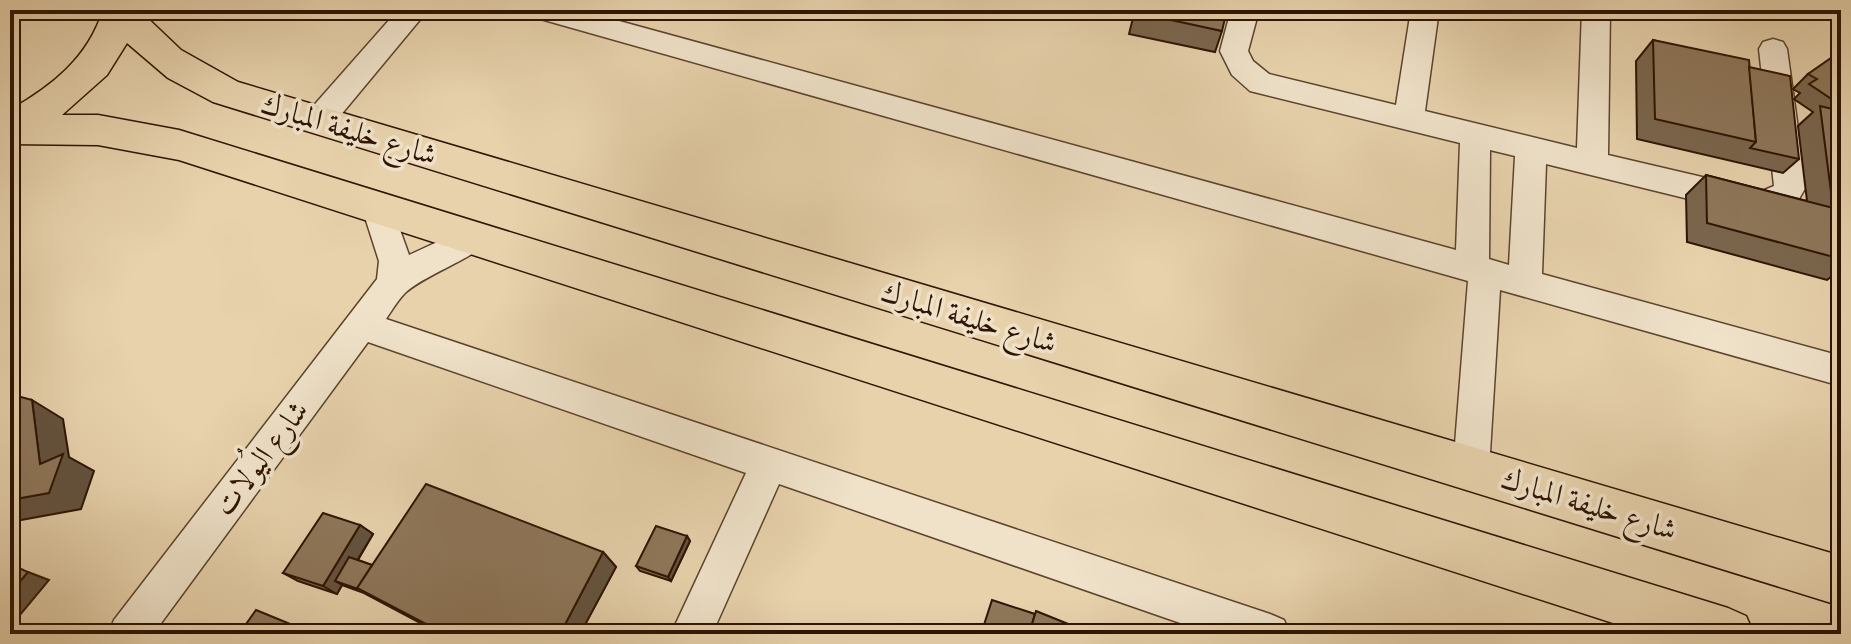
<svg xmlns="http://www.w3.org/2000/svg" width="1851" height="644" viewBox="0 0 1851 644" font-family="'IM FELL Great Primer',Amiri,serif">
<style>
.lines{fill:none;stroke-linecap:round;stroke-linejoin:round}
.minor-casing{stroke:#5c442c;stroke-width:3}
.major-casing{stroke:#2e1402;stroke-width:3}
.minor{fill:#efe2c9;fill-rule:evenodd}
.major{fill:#e7d2ac;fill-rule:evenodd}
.wall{fill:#7a664d;stroke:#2e1402;stroke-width:2}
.shaded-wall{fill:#63533f;stroke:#2e1402;stroke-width:2}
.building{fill:#8e775a;stroke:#2e1402;stroke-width:2}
.labels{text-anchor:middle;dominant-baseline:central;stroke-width:7;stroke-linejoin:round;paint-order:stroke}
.street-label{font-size:30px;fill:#2e1402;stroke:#efe2c9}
</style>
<rect width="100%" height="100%" fill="#e7d2ac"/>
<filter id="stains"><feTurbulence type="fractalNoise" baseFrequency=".0025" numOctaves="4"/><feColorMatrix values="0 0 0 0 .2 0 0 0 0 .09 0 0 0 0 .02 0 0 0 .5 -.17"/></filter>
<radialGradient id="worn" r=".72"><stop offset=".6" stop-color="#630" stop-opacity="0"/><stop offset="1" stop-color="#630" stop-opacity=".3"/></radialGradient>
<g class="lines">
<defs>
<g id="minor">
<path d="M398,10H428L330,128L319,131L308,128L304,120L308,112Z"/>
<path d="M530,10H579L1456,250L1460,143L1250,91L1232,75L1220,51L1231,10H1259L1248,51L1253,61L1269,74L1396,105L1411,10H1439L1425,111L1577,148L1582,10H1610L1608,155L1762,191L1774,186L1759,49L1763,42L1773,39L1783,42L1787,49L1806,187L1793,209L1762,217L1546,164L1542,274L1841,356V386L1500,290L1489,469L1484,481L1471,486L1458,481L1453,469L1468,281L544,20L534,17ZM1490,150L1515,156L1509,265L1489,259Z"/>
<path d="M378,195L389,199L409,255L474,225L485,229L490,238C481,256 425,274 405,293C398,300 392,310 386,319L1270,614L1284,620L1290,634H1212L779,484L712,634H671L746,473L368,342L153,634H108L114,620L377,279L379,261L362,208L367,199Z"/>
</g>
<path id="major" d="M103,10H139L181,50L238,82L1841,556V606L213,102L168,78L127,43L107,75L62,115H98L179,130L1728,608L1746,616L1754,634H1647L179,160L98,145L10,144V110C52,86 88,58 103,10Z"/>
</defs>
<use href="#minor" class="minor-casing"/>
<use href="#major" class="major-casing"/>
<use href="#minor" class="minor"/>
<use href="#major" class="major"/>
</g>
<g class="wall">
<path d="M1135,10L1222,31L1215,52L1129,34Z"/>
<path d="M1653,40L1749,67L1799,159L1783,173L1637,139L1636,61Z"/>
<path d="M1841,64V269L1827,280L1687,242L1686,195L1706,175L1807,201L1798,126L1813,112L1794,99L1800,93L1793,89L1808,74Z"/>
<path d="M360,525L373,534L358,560L372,565L603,552L616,567L580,634H441L364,593L342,585L337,594L298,581L283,573Z"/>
<path d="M687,536L690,541L671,581L640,571L636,566Z"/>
</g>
<g class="shaded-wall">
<path d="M32,400L63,419L69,457L94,471L81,509L10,522V500L40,464Z"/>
<path d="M360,525L373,534L343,584L335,581L342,585L337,594L323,586Z"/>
<path d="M687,536L690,541L671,581L668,577Z"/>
<path d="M603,552L616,567L580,634H560Z"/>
<path d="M28,572L49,580L10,627V593Z"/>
<path d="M295,626L310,633L289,634Z"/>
</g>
<g class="building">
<path d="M1135,10H1227L1222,31L1134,12Z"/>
<path d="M1653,40L1749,60L1756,142L1655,119Z"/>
<path d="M1831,58L1841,64V94L1839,92L1830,98L1809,84L1817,79L1808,74Z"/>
<path d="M1749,67L1790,76L1799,159L1750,148L1756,142Z"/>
<path d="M1820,106L1841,111V194L1831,192Z"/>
<path d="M1706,175L1841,210V259L1707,223Z"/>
<path d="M10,394L32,400L40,464L63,454L49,493L10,500Z"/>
<path d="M426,484L603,552L560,634H445L357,588Z"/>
<path d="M323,513L360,525L323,586L283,573Z"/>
<path d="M656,526L687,536L668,577L636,566Z"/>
<path d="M349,557L372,565L357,588L358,589L335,581Z"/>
<path d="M10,564L28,572L10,593Z"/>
<path d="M992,600L1035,614L1029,634H981Z"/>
<path d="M256,610L295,626L289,634H239Z"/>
<path d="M1036,611L1093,634H1029Z"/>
</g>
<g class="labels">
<g class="street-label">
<text transform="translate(349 129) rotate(17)">شارع خليفة المبارك</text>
<text transform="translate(969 317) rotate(17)">شارع خليفة المبارك</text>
<text transform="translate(261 458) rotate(-53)">شارع اليُولات</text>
<text transform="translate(1589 504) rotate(17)">شارع خليفة المبارك</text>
</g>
</g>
<rect width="1851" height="644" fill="none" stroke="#e7d2ac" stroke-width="40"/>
<rect x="12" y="12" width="1827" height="620" fill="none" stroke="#2e1402" stroke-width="4"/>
<rect x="20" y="20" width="1811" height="604" fill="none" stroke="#2e1402" stroke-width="2"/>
<rect width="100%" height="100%" filter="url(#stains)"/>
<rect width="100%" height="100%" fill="url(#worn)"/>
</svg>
